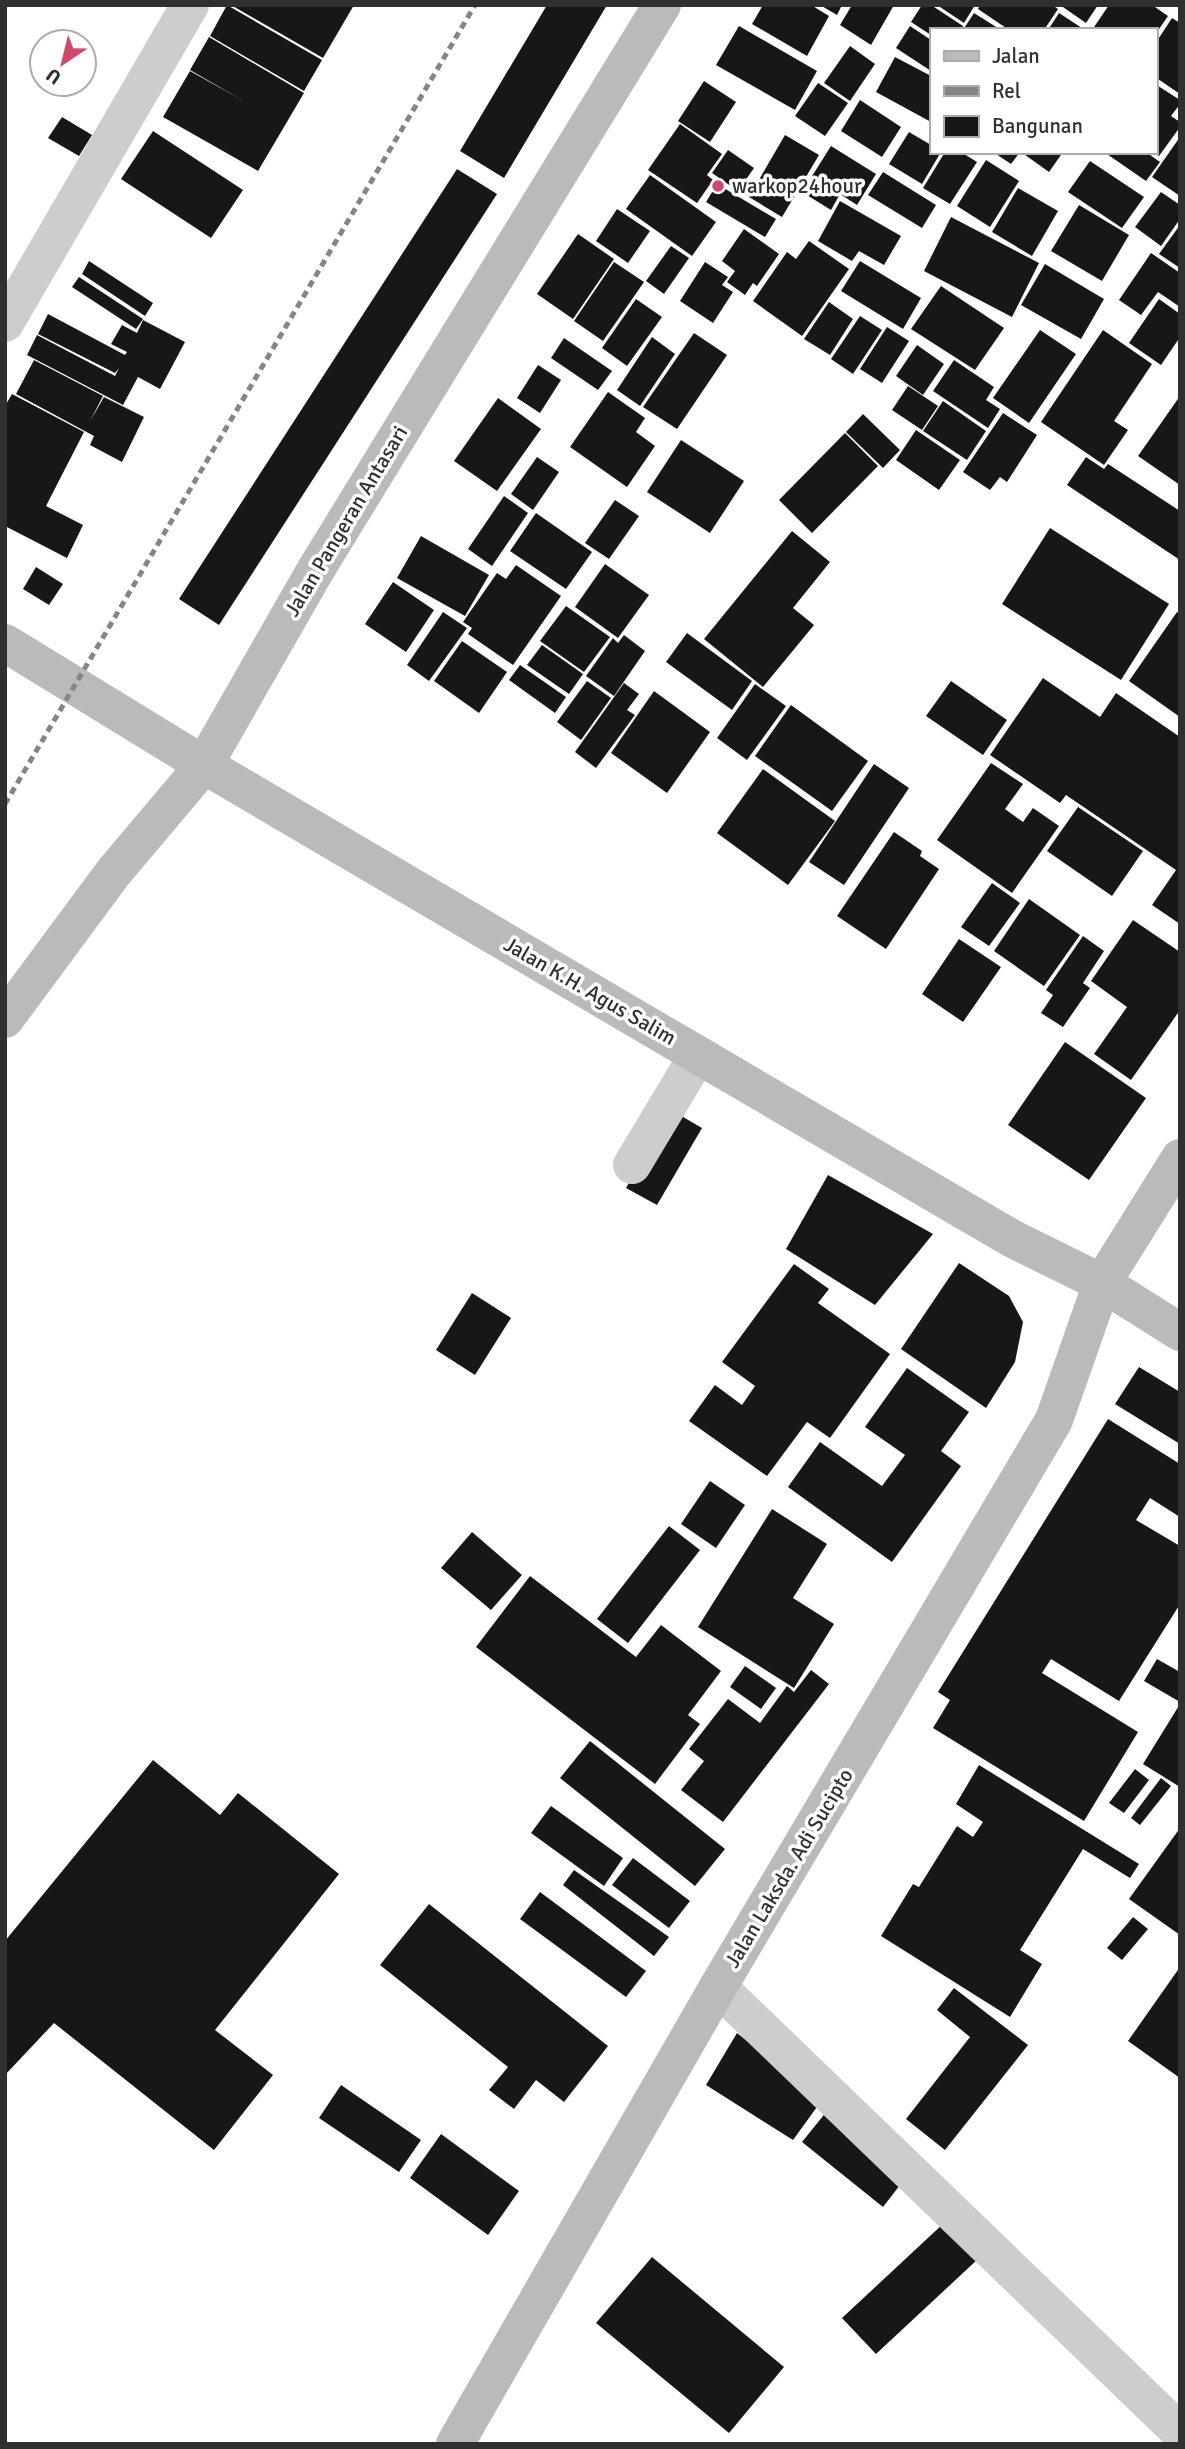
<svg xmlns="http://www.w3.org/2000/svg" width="1185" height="2449" viewBox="0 0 1185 2449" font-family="Signika,sans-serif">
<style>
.building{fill:#171717}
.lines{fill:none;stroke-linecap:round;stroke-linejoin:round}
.street{stroke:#cdcdcd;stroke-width:38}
.secondary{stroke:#bababa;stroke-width:38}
.rail{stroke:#858585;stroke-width:5;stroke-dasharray:7 5;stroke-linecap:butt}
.poi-dot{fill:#d0486b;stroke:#fff;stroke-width:2.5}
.labels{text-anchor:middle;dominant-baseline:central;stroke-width:7;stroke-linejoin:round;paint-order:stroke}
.poi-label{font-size:21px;fill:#303030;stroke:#fff;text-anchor:start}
.street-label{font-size:21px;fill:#303030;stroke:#fff}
</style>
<rect width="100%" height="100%" fill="#fff"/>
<g class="building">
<path d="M227,5L322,60L304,91L210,36Z"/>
<path d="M231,5H354L323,58Z"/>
<path d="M547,5H607L504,178L460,151Z"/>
<path d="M763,5H811L829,16L807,56L752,24Z"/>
<path d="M820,5H842L837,15Z"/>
<path d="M852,5H894L871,45L840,25Z"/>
<path d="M922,5H931L963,26L961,30H931V35L911,22Z"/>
<path d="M937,5H975L964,23Z"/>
<path d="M980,5H1052L1058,9L1044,30H1009L978,9Z"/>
<path d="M1060,5H1098L1086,23Z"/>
<path d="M1109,5H1152L1168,16L1155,35V30H1092Z"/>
<path d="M974,13L1001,30H963Z"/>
<path d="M1059,13L1085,30H1048Z"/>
<path d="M1172,18L1180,23V94L1155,77V44Z"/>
<path d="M739,26L817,71L795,110L716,65Z"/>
<path d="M910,26L931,40V71L896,48Z"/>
<path d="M209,37L304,93L258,171L163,117L190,71L242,100L190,70Z"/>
<path d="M850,46L875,64L850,101L824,83Z"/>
<path d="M895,57L931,76V122L876,92Z"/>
<path d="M704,81L736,102L710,142L678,121Z"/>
<path d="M818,83L848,103L825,136L795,116Z"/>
<path d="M1155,84L1180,100V104L1171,116L1180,122V127L1159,156L1155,154Z"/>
<path d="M860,100L901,127L882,157L841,131Z"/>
<path d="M62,117L92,135L79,156L48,138Z"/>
<path d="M680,124L722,154L707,175L713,180L697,203L648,170Z"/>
<path d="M153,131L243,190L211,238L121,179Z"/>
<path d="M909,132L931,145V152H941L922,184L889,164Z"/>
<path d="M785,135L819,155L782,217L749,197Z"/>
<path d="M1180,137V196L1152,177Z"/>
<path d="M831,146L876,174L857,205L840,194L831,210L802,192Z"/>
<path d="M728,150L754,168L738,191L712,173Z"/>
<path d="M945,152H961L977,162L950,204L923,188Z"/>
<path d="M993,152H1020L1011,164Z"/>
<path d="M1021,152H1063L1049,172Z"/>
<path d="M1104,152H1146L1160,162L1146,181Z"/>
<path d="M986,160L1019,181L990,227L957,206Z"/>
<path d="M1090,161L1144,197L1122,228L1068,192Z"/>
<path d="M457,169L497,194L219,625L179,599Z"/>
<path d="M883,172L936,205L922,228L868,195Z"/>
<path d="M650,175L716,222L692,256L626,209Z"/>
<path d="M717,184L776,219L765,237L706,202Z"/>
<path d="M1018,188L1058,211L1032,256L992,232Z"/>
<path d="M1161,192L1180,205V219L1161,246L1135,227Z"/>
<path d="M840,201L901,236L884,265L859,251L852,261L818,241Z"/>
<path d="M1079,205L1129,235L1102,281L1051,251Z"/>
<path d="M617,209L650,231L628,263L596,241Z"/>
<path d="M951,217L1039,263L1012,317L924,271Z"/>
<path d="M1180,225V268L1159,254Z"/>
<path d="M744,229L779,254L757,286L753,283L745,295L727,282L735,271L722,261Z"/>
<path d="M578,234L614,259L573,319L537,294Z"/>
<path d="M809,241L849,269L802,336L753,301L787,252L796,259Z"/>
<path d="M671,246L689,258L664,294L646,281Z"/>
<path d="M1151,253L1180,273V307L1158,292L1141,315L1119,300Z"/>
<path d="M89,261L153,303L145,316L82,274Z"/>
<path d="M860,261L921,298L903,329L841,291Z"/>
<path d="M614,262L644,282L603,341L574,321Z"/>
<path d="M705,262L728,277L722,285L733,292L713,323L680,301Z"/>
<path d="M1045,264L1104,299L1081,339L1021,305Z"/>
<path d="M79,277L143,319L136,329L72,287Z"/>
<path d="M941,286L1004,328L975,370L911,329Z"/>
<path d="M636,299L662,317L627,366L602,348Z"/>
<path d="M1159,299L1180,314V337L1161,365L1129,343Z"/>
<path d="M829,302L853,319L830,355L804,339Z"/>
<path d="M48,314L125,355L127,352L111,344L122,325L137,333L143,320L185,342L160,389L138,377L123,405L27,355L37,335L115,376L119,368L115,373L38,334Z"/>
<path d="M860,316L882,330L853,374L831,359Z"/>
<path d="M887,327L909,341L882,383L860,369Z"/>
<path d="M1040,330L1076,354L1029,423L993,398Z"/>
<path d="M1103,330L1152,364L1114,421L1128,430L1104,465L1041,422Z"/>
<path d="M694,333L727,355L677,429L643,407Z"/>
<path d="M652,337L675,354L640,406L617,390Z"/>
<path d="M564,338L612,371L598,390L551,358Z"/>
<path d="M917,345L944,364L923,395L896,376Z"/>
<path d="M34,360L103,396L90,421L104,397L144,417L122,462L90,445L94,436L16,394Z"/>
<path d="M954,360L994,387L986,400L1000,409L988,428L933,391Z"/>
<path d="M538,365L561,380L540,413L517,398Z"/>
<path d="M908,386L938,406L922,430L892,410Z"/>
<path d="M608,392L645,418L636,432L655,446L627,487L570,447Z"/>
<path d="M12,394L84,432L46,506L83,525L67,558L5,526V406Z"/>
<path d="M1180,396V485L1138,456Z"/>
<path d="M498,398L541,429L497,491L454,461Z"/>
<path d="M943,401L986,431L967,460L923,431Z"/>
<path d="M1003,413L1037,435L1007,482L1000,477L990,490L963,472Z"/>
<path d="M863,414L900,450L883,468L846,432Z"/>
<path d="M916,430L960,460L939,490L896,460Z"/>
<path d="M845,433L878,466L812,533L779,500Z"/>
<path d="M681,440L744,481L710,533L647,492Z"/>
<path d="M537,457L559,472L533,510L511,494Z"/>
<path d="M1086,457L1104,469L1108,464L1180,511V560L1067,485Z"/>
<path d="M504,496L528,513L492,566L468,549Z"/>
<path d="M615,500L639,516L609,559L585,543Z"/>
<path d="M536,513L592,552L566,589L510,551Z"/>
<path d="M1050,528L1169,604L1121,680L1002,604Z"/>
<path d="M792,531L830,562L793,608L814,625L763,687L704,639Z"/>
<path d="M421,536L489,575L465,616L397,578Z"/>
<path d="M605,564L649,595L618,638L575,607Z"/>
<path d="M516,565L561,596L513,665L468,634L472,628L463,622L497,573L506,579Z"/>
<path d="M36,567L63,584L49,605L23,589Z"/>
<path d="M393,582L434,610L406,652L365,624Z"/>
<path d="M566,606L610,637L584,672L540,641Z"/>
<path d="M443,612L467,628L429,681L407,665Z"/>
<path d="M1177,612L1180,614V717L1129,681Z"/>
<path d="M687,633L752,681L732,710L666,662Z"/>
<path d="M624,635L645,651L614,696L586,676L613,638L618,643Z"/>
<path d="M462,641L507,672L479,713L434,681Z"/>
<path d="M542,645L583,674L569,694L527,665Z"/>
<path d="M520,665L566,697L555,713L509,680Z"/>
<path d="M1043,678L1100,717L1116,693L1180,737V924L1152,905L1176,870L1066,795L1060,803L990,755Z"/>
<path d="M587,681L611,698L581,740L557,722Z"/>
<path d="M951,681L1007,720L983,755L926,716Z"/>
<path d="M624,683L639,694L627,710L635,715L596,768L575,752Z"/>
<path d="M755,684L786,706L747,760L717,738Z"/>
<path d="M654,691L710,732L667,793L611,753Z"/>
<path d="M791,705L868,761L832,811L755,756Z"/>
<path d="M991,763L1023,784L1005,809L1023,822L1033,808L1059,826L1012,893L937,840Z"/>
<path d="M874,764L909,788L844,885L809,862Z"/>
<path d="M763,769L835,821L788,885L717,833Z"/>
<path d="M1078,807L1143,851L1112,896L1047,851Z"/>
<path d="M894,832L922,851L920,856L939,869L886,949L837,916Z"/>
<path d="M992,883L1020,903L989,946L961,927Z"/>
<path d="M1029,899L1080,935L1044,986L994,951Z"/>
<path d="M1133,920L1180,952V1010L1131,1080L1094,1054L1127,1007L1091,981Z"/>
<path d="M1083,936L1104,951L1083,983L1090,988L1063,1027L1041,1013L1053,995L1046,990Z"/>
<path d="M959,939L1001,967L963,1022L922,994Z"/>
<path d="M1065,1042L1146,1098L1089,1180L1008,1125Z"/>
<path d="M671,1110L702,1128L657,1205L626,1188Z"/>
<path d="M828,1175L933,1234L875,1305L786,1249Z"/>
<path d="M959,1263L1009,1296L1023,1322L1015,1362L986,1408L901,1349Z"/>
<path d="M794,1264L829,1289L818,1303L890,1354L830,1438L807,1422L767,1476L689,1421L715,1385L742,1405L755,1386L722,1362Z"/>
<path d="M472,1293L511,1318L475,1375L436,1350Z"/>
<path d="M1139,1367L1180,1392V1444L1115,1404Z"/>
<path d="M907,1368L969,1412L941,1451L961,1466L892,1562L788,1487L820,1442L882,1486L905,1455L865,1427Z"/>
<path d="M1108,1419L1180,1464V1517L1150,1498L1136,1520L1180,1546V1604L1119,1701L1051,1659L1042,1673L1138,1732L1084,1821L933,1728L950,1700L938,1692Z"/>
<path d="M710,1481L745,1505L716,1548L681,1524Z"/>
<path d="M772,1509L827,1544L793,1598L834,1624L794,1688L698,1627Z"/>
<path d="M669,1526L700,1550L628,1643L597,1619Z"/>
<path d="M472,1532L522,1575L491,1610L441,1568Z"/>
<path d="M530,1576L636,1657L661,1625L721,1671L688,1715L700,1724L655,1784L476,1647Z"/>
<path d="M1157,1659L1180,1672V1702L1144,1681Z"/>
<path d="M745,1666L776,1688L761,1709L730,1687Z"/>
<path d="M811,1670L829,1684L723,1822L681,1790L704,1761L689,1749L728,1699L760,1723L787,1686L794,1692Z"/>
<path d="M1180,1704V1787L1143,1764Z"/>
<path d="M590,1741L725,1849L695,1886L560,1778Z"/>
<path d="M153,1760L220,1815L238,1793L339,1874L215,2030L273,2075L214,2150L54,2023L5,2075V1941Z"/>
<path d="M979,1765L1139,1864L1130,1878L1083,1849L1020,1950L1042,1964L1010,2017L881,1936L913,1884L919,1887L957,1826L973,1837L983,1822L956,1804Z"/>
<path d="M1135,1769L1149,1780L1124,1813L1109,1803Z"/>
<path d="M1161,1778L1171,1786L1140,1825L1131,1818Z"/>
<path d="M551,1806L623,1858L604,1886L531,1833Z"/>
<path d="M1180,1828V1935L1129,1899Z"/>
<path d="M633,1858L690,1901L669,1928L612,1885Z"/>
<path d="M574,1870L669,1937L654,1956L563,1885Z"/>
<path d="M540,1892L646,1971L626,1997L520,1919Z"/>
<path d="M429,1904L608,2046L564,2102L536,2080L514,2109L489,2090L508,2067L380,1965Z"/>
<path d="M1133,1917L1148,1929L1122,1960L1107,1948Z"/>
<path d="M1180,1967V2078L1128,2041Z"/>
<path d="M954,1988L1028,2045L945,2150L906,2119L970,2037L937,2010Z"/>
<path d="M737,2033L822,2100L793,2140L706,2085Z"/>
<path d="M341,2085L421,2140L399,2172L319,2118Z"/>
<path d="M827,2111L907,2176L883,2207L802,2142Z"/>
<path d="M441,2134L519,2191L488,2235L410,2178Z"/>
<path d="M944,2223L978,2259L876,2354L842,2318Z"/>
<path d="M652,2257L784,2367L729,2433L596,2323Z"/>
</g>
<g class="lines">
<g class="street">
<path d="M5,323L190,5"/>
<path d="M632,1165L698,1055"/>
<path d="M718,1987L1180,2432"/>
</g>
<g class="secondary">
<path d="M5,643L204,765L698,1055L1013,1239L1102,1283L1180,1332"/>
<path d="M5,1019L113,873L204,765L315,571L662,5"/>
<path d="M455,2444L718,1987L1054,1420L1102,1283L1180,1158"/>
</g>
<path class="rail" d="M5,804L475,5"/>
</g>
<circle class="poi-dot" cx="718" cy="186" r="7"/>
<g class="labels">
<g class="poi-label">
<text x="732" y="186">warkop24hour</text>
</g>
<g class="street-label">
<text transform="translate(346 521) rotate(-59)">Jalan Pangeran Antasari</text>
<text transform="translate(590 991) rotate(30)">Jalan K.H. Agus Salim</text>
<text transform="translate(789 1868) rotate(-59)">Jalan Laksda. Adi Sucipto</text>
</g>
</g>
<rect width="1185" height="2449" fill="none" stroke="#303030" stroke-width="14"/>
<rect x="930" y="28" width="228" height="126" fill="#ffffff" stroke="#acacac" stroke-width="2"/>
<rect x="944" y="51" width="35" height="10" fill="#bababa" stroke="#acacac" stroke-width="2"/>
<text x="992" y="63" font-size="21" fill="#303030">Jalan</text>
<rect x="944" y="86" width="35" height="10" fill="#858585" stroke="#acacac" stroke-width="2"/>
<text x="992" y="98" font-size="21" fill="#303030">Rel</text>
<rect x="944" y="116" width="35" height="21" fill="#171717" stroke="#acacac" stroke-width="2"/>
<text x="992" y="133" font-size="21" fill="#303030">Bangunan</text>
<g transform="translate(63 63) rotate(215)"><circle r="33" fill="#ffffff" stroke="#acacac" stroke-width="2"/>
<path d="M0-5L12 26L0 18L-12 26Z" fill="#d0486b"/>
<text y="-10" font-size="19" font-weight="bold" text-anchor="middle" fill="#303030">U</text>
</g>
</svg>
